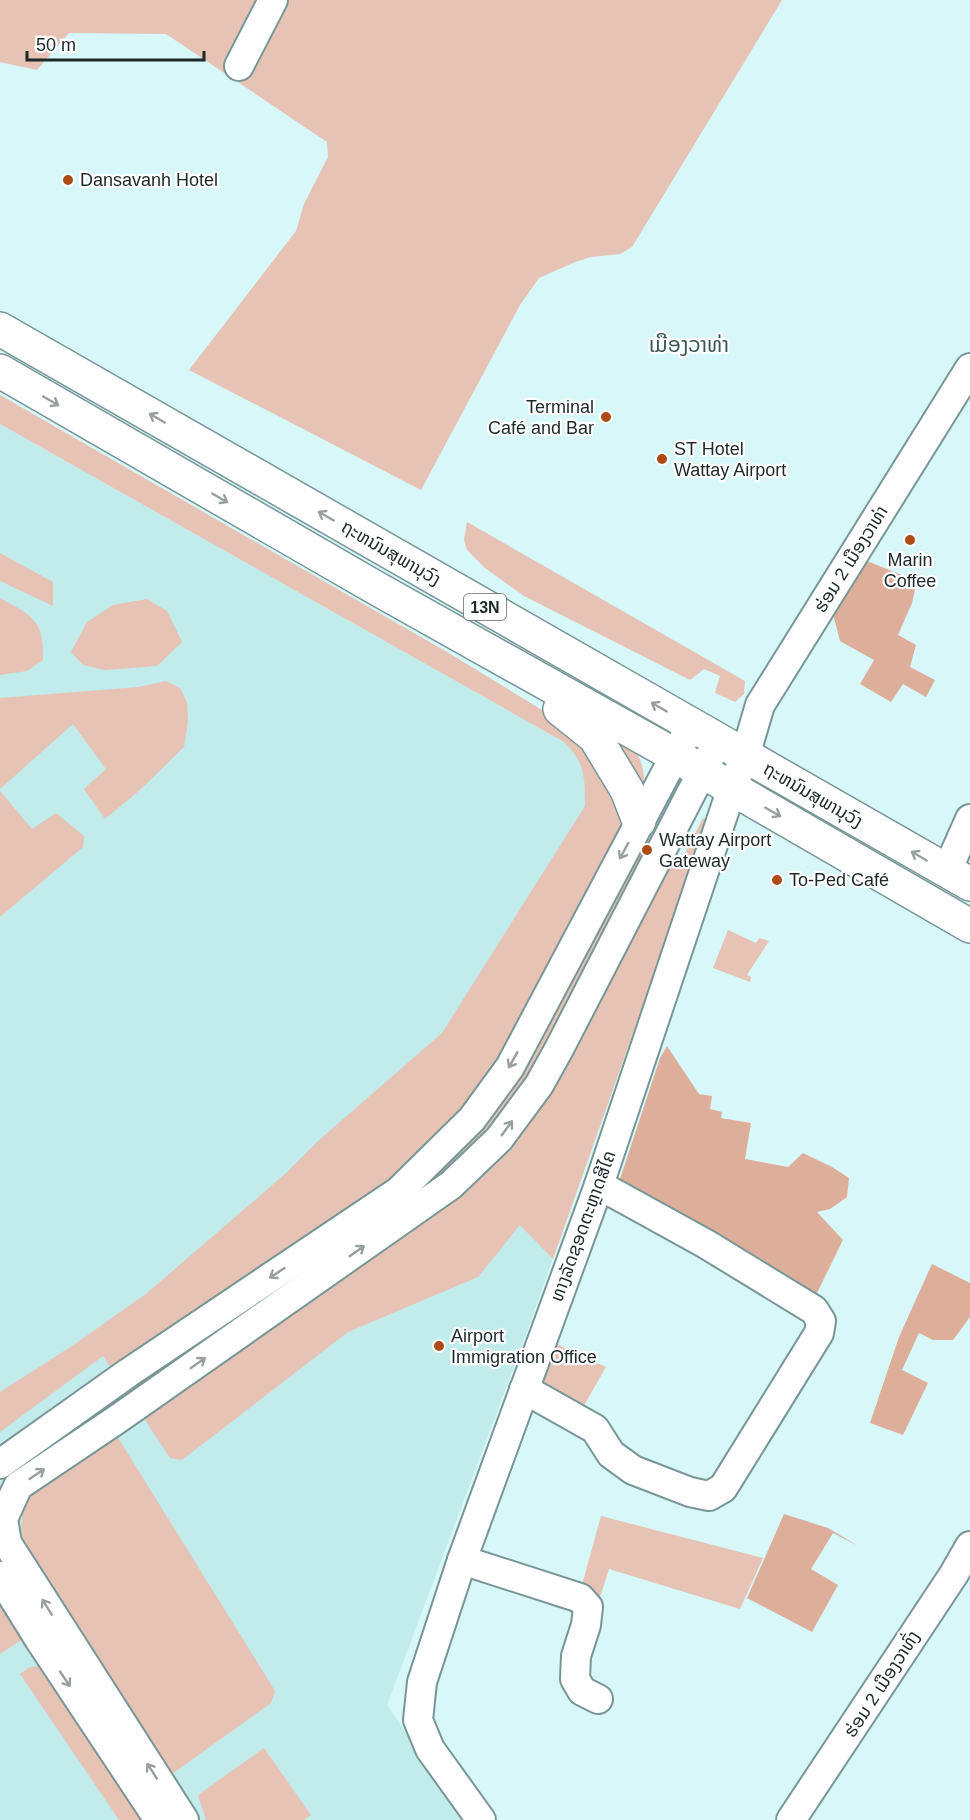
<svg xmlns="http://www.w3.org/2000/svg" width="970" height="1820" viewBox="0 0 970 1820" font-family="Arial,'Noto Sans Lao',sans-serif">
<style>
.built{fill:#c2ebeb}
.green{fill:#e6c3b5}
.forest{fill:#ddaf9b}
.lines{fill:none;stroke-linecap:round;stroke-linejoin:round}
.minor-casing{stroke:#789696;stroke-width:32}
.highway-casing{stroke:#789696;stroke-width:36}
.minor{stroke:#fff;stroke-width:28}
.highway{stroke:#fff;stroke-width:33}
.oneway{stroke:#999f9f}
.poi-dot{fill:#ae4b15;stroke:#fff;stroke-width:2}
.labels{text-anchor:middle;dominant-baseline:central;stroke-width:4.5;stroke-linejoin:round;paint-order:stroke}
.shield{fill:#fff;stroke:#616969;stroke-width:1.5}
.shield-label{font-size:16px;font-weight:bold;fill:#1d2929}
.poi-label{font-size:18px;fill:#1d2929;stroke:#fff;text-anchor:start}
.street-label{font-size:18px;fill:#1d2929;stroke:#fff}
.quarter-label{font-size:21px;fill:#395555;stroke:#fff}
</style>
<rect width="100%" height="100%" fill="#d7f7f8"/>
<path class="built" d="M0,424L564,742L574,751L581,763L585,780L586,806L683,857L703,818L679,903L524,1340L387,1705L466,1820H0Z"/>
<g class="green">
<path d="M0,0H782L632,247L620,254L591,257L575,262L539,278L520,305L421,490L189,370L296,231L304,204L328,157L327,142L166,34L69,33L37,70L0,62Z"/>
<path d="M0,395L447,652L557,719L593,761L624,816L622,825L683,857L703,818L712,822L679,903L553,1259L520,1225L478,1277L348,1332L182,1460L170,1458L103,1356L0,1432V1392L75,1344L147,1293L284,1175L318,1141L442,1033L585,806C585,778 585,762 564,742L0,424Z"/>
<path d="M467,522L745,681L744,694L735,702L715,693L720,676L704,669L690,680L524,596L485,568L467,550L464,540Z"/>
<path d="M0,553L53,582V606L0,581Z"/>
<path d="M0,598C33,616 44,620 43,660L27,671L0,675Z"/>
<path d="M147,599L167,611L182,642L157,666L105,670L83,665L71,652L87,622L113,605Z"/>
<path d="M166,681L180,688L187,702L188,722L184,747L141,789L105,819L84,789L106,769L73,724L0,789V698L139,687Z"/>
<path d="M596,729C629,745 646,748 644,790Z"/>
<path d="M0,791L32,829L56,813L84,836L83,847L0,917Z"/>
<path d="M728,930L756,943L759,938L769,941L747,975L751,977L750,982L713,968Z"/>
<path d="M555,1343L606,1367L574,1423L534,1397Z"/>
<path d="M117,1436L275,1691L271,1703L172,1774L25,1546C20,1531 20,1514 28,1500C40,1482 96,1450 117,1436Z"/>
<path d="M601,1516L763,1558L740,1609L609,1569L599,1600L580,1592Z"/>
<path d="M0,1600L26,1637L0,1654Z"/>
<path d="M39,1666L46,1670L147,1820H119L20,1674L30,1667Z"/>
<path d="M264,1748L311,1815L304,1820H206L198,1795Z"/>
</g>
<g class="forest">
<path d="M867,561L917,581L912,603L898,635L916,645L910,667L935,680L926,697L903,684L891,702L860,684L874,660L840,641L833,614Z"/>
<path d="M667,1046L699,1094L712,1096L710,1109L722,1112L721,1118L751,1123L745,1159L788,1167L803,1153L832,1167L849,1178L847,1197L830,1209L817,1212L843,1240L814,1299L763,1262L706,1239L616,1191L660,1058Z"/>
<path d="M932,1264L970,1283V1317L953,1340H933L919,1333L902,1370L928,1383L903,1435L870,1423L899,1337Z"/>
<path d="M784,1514L828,1528L858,1546L833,1533L811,1569L838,1585L812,1632L747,1598Z"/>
</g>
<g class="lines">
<defs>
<g id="minor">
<path d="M239,66L273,0"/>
<path d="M947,871L970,819"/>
<path d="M524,1389L595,1429L611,1454L633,1470L690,1492L709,1496L723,1488L819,1333L821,1321L814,1310L706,1244L599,1185"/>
<path d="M0,1464L128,1373L399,1191L472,1119L510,1067L686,735"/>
<path d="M462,1560L580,1598L588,1607L586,1625L576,1656L575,1679L582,1691L598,1699"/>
<path d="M0,1576L39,1639L159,1820"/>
<path d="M184,1820L7,1543L3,1519L18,1486L119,1418L451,1185L499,1139L539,1085L559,1049L718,741"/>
<path d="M481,1820L430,1749L418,1720L422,1682L462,1560L599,1185L732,788L745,756L760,705L970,368"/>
<path d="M791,1820L954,1574L970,1546"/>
</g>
<g id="highway">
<path d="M0,329L970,884"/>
<path d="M0,371L376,588L676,756L970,926"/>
<path d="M560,709L595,737L627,790L639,821"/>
</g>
</defs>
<use href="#minor" class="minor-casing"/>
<use href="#highway" class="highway-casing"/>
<use href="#minor" class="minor"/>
<use href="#highway" class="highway"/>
</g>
<defs><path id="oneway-shaft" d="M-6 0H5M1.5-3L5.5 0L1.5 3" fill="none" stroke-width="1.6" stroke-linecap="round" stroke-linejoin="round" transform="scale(1.5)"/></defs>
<g class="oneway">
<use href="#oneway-shaft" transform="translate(51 401) rotate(30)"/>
<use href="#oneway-shaft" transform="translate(157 418) rotate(-150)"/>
<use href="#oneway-shaft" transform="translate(220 498) rotate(30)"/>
<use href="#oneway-shaft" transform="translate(326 516) rotate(-150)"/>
<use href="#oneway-shaft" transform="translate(659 707) rotate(-150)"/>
<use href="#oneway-shaft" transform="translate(773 812) rotate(30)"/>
<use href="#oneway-shaft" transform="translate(624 851) rotate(118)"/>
<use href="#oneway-shaft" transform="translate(919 856) rotate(-150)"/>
<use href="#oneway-shaft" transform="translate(513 1060) rotate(119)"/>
<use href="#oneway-shaft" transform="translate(507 1128) rotate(-54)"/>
<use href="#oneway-shaft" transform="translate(357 1251) rotate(-35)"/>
<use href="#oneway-shaft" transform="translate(277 1273) rotate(146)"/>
<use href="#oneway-shaft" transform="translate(198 1363) rotate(-35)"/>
<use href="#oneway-shaft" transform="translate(37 1474) rotate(-34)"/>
<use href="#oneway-shaft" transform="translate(47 1607) rotate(-122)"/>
<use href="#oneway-shaft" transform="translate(65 1679) rotate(56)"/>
<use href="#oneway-shaft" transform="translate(152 1771) rotate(-123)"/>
</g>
<g class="poi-dot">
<circle cx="68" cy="180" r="6"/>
<circle cx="606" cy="417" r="6"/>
<circle cx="662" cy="459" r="6"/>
<circle cx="910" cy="540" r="6"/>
<circle cx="647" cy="850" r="6"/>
<circle cx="777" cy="880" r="6"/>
<circle cx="439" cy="1346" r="6"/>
</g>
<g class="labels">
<rect class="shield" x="464" y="594" width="42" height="26" rx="4.5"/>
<g class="shield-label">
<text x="485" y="607">13N</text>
</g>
<g class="poi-label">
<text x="80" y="180">Dansavanh Hotel</text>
<text x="594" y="407" text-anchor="end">Terminal<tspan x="594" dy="21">Café and Bar</tspan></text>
<text x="674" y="449">ST Hotel<tspan x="674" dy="21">Wattay Airport</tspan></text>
<text x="910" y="560" text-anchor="middle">Marin<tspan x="910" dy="21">Coffee</tspan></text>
<text x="659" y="840">Wattay Airport<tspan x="659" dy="21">Gateway</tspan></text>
<text x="789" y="880">To-Ped Café</text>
<text x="451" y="1336">Airport<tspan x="451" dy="21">Immigration Office</tspan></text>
</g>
<g class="street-label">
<text transform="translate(391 553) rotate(30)">ຖະຫນົນສຸພານຸວົງ</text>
<text transform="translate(851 559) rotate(-58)">ຮ່ອມ 2 ເມືອງວາທ່າ</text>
<text transform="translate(813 795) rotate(30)">ຖະຫນົນສຸພານຸວົງ</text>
<text transform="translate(583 1226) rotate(-70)">ທາງລັດຊອດຕະຫຼາດສີໄຄ</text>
<text transform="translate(882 1684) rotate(-57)">ຮ່ອມ 2 ເມືອງວາທົ່ງ</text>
</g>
<g class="quarter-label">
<text x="689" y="344">ເມືອງວາທ່າ</text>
</g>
</g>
<path d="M27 51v9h177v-9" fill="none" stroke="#1d2929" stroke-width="3"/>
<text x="36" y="51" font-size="18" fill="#1d2929" stroke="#ffffff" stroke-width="4.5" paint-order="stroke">50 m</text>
</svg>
